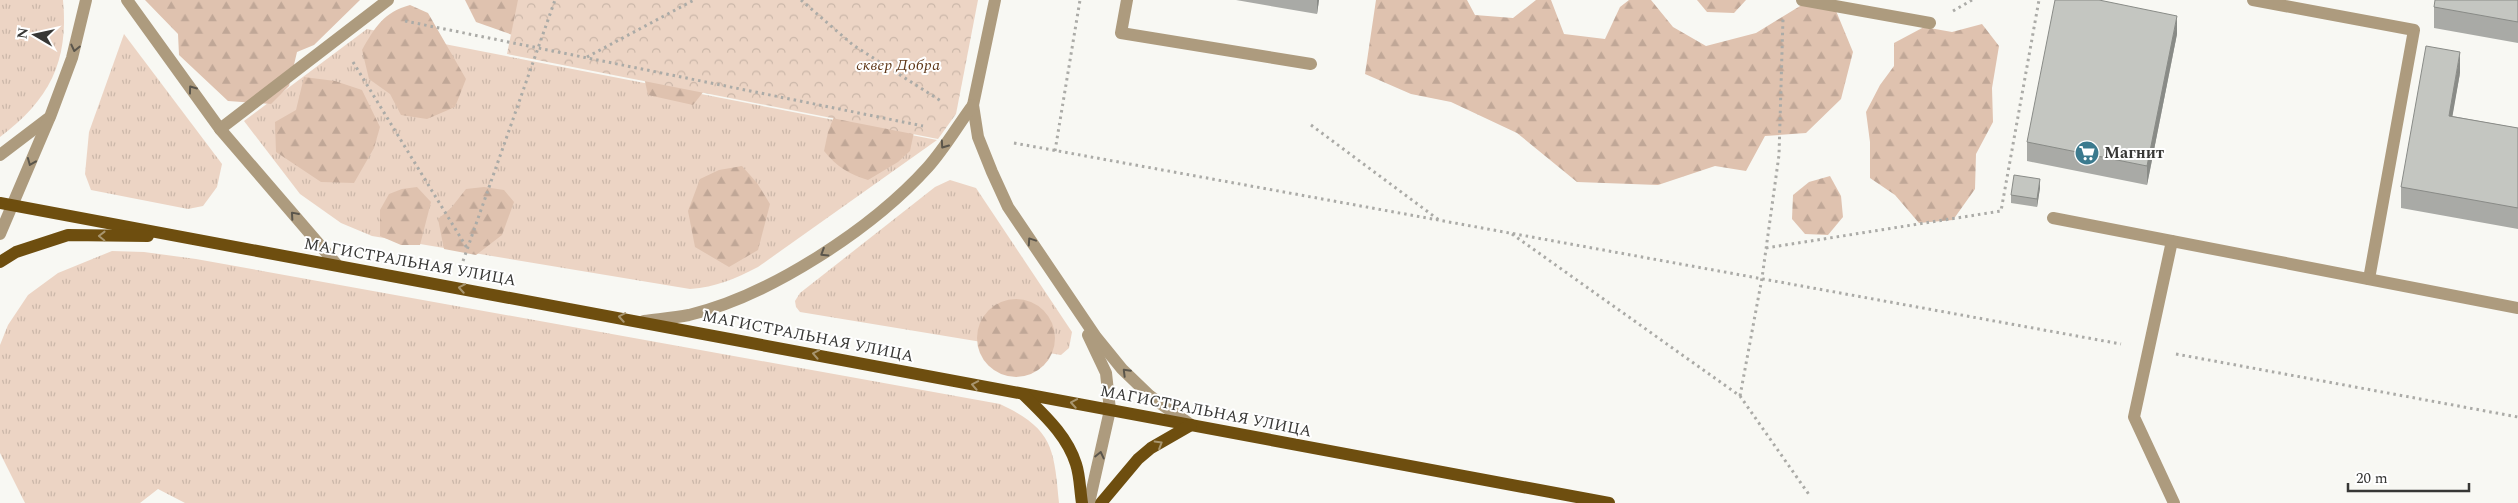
<svg xmlns="http://www.w3.org/2000/svg" width="2518" height="503" viewBox="0 0 2518 503" font-family="Spectral,serif">
<style>
.grass{fill:url(#grass-tufts)}
.forest{fill:url(#forest-firs)}
.park{fill:url(#park-crowns)}
.lines{fill:none;stroke-linecap:round;stroke-linejoin:round}
.path{stroke:#ababa7;stroke-width:3;stroke-dasharray:2.5 4;stroke-linecap:butt}
.minor{stroke:#ad9b7e;stroke-width:12}
.major{stroke:#6e4e0f;stroke-width:12}
.wall{fill:#a9aaa6}
.shaded-wall{fill:#898b87}
.building{fill:#c4c6c1;stroke:#898b87}
.oneway{stroke:#5a554b}
.oneway2{stroke:#a8956f}
.labels{text-anchor:middle;dominant-baseline:central;stroke-width:4;stroke-linejoin:round;paint-order:stroke}
.park-label{font-size:16px;font-style:italic;fill:#60391a;stroke:#fff}
.poi-label{font-size:16px;font-weight:bold;fill:#373735;stroke:#fff;text-anchor:start}
.street-label{font-size:16px;fill:#373735;stroke:#fff}
</style>
<defs>
<pattern id="grass-tufts" width="24" height="20" patternUnits="userSpaceOnUse" patternTransform="scale(1.25)"><rect width="24" height="20" fill="#ecd4c4"/><path d="M3 7l-1-3M5 7V3M7 7l1-3M15 17l-1-3M17 17v-4M19 17l1-3" fill="none" stroke="#cbb7a9"/></pattern>
<pattern id="forest-firs" width="22" height="20" patternUnits="userSpaceOnUse" patternTransform="scale(1.25)"><rect width="22" height="20" fill="#dfc2af"/><path d="M5 1l3.5 6h-7zM16 11l3.5 6h-7z" fill="#c0a797"/></pattern>
<pattern id="park-crowns" width="20" height="18" patternUnits="userSpaceOnUse" patternTransform="scale(1.25)"><rect width="20" height="18" fill="#ecd4c4"/><path d="M2 6a3 3 0 1 1 6 0M12 15a3 3 0 1 1 6 0" fill="none" stroke="#cbb7a9"/></pattern>
</defs>
<rect width="100%" height="100%" fill="#f8f8f3"/>
<g class="grass">
<path d="M0,0H63C69,62 49,100 0,137Z"/>
<path d="M367,29L937,140L758,267C735,279 716,287 690,289L372,236L341,223L300,194L244,121Z"/>
<path d="M124,34L222,164L217,187L203,206L188,209L91,190L85,174L89,132Z"/>
<path d="M950,180L976,188L1072,332L1069,348L1061,355L800,312L796,307L795,301L800,293L935,187Z"/>
<path d="M112,251L144,252L196,259L1000,404C1053,429 1054,448 1059,503H185L158,489L140,503H25L0,453V345L8,325L28,295L58,273Z"/>
</g>
<g class="forest">
<path d="M145,0H360L314,45L297,52L289,86L271,104L228,101L179,55L178,34Z"/>
<path d="M465,0H544L521,38L476,22Z"/>
<path d="M1376,0H1467L1475,15L1513,18L1536,0H1551L1564,34L1605,39L1620,7L1629,0H1651L1673,27L1706,46L1756,33L1805,3L1834,6L1853,52L1841,99L1806,133L1765,136L1746,171L1715,166L1658,185L1577,182L1517,133L1451,102L1411,94L1365,74Z"/>
<path d="M1697,0H1746L1734,13L1707,12Z"/>
<path d="M410,5L428,13L466,79L455,107L427,119L401,115L390,94L369,79L362,50C375,27 384,12 410,5Z"/>
<path d="M1982,24L1999,46L1992,88L1993,122L1976,154L1975,189L1953,220L1919,223L1895,195L1870,178V142L1866,112L1880,85L1894,66V43L1924,27L1952,32Z"/>
<path d="M640,59L718,73L693,105L648,95Z"/>
<path d="M304,77L335,81L362,90L380,127L374,148L354,183L321,182L276,152L275,122L296,110Z"/>
<path d="M843,93L918,113L910,151L898,162L868,180C849,174 837,167 824,151L828,132Z"/>
<path d="M742,166L757,183L770,204L758,250L729,267L695,247L688,211L700,179L719,170Z"/>
<path d="M1830,176L1841,196L1843,217L1828,235L1805,234L1792,219L1793,195L1809,182Z"/>
<path d="M417,187L431,202L420,245H401L380,236V210L389,194L402,189Z"/>
<path d="M484,187L504,190L514,202L502,235L476,255L444,249L438,219L451,208L466,189Z"/>
<circle cx="1016" cy="338" r="39"/>
</g>
<path class="park" d="M518,0H978L956,114L938,139L507,54Z"/>
<g class="lines">
<g class="path">
<path d="M801,0L853,45L941,101"/>
<path d="M1953,11L1972,0"/>
<path d="M405,21L923,126"/>
<path d="M587,57L694,0"/>
<path d="M353,62L467,248"/>
<path d="M1311,125L1439,220"/>
<path d="M1014,143L2121,344"/>
<path d="M1055,151L1080,0"/>
<path d="M1512,234L1740,396L1810,496"/>
<path d="M1766,248L2001,211L2039,0"/>
<path d="M463,261L555,0"/>
<path d="M2176,354L2518,417"/>
<path d="M1740,396L1762,278L1779,155L1783,18"/>
</g>
<g class="minor">
<path d="M127,0L220,129L337,265"/>
<path d="M995,0L973,105L978,137L992,172L1008,207L1096,337L1122,369L1150,396L1191,425"/>
<path d="M1127,0L1121,33L1311,64"/>
<path d="M1802,0L1930,23"/>
<path d="M2253,0L2414,30L2369,279"/>
<path d="M220,129L388,0"/>
<path d="M0,155L50,117L72,58L86,0"/>
<path d="M2053,218L2518,308"/>
<path d="M0,234L49,119"/>
<path d="M2172,241L2134,417L2174,503"/>
<path d="M644,321C659,319 674,318 689,315C770,296 873,228 928,167C945,148 958,125 973,105"/>
<path d="M1088,335L1106,373L1110,410L1089,503"/>
</g>
<g class="major">
<path d="M0,203L1609,503"/>
<path d="M0,262L16,252L68,235L148,236"/>
<path d="M1023,394C1044,415 1067,435 1076,464C1080,476 1080,491 1082,503"/>
<path d="M1101,503L1138,459L1151,448L1191,425"/>
</g>
</g>
<g class="wall">
<path d="M1236,0H1319L1317,14Z"/>
<path d="M2518,0V43L2434,28V7Z"/>
<path d="M2177,34L2147,185L2027,161V142Z"/>
<path d="M2460,73L2452,116L2518,128V229L2401,208V187Z"/>
<path d="M2040,188L2037,207L2011,203V195Z"/>
</g>
<g class="shaded-wall">
<path d="M1317,0H1319L1317,14Z"/>
<path d="M2177,16V34L2147,185V166Z"/>
<path d="M2460,52V73L2449,136V116Z"/>
<path d="M2040,179V188L2037,207V199Z"/>
</g>
<g class="building">
<path d="M2055,0H2099L2177,16L2147,166L2027,142Z"/>
<path d="M2435,0H2518V22L2434,7Z"/>
<path d="M2426,46L2460,52L2449,116L2518,128V208L2401,187Z"/>
<path d="M2014,175L2040,179L2037,199L2011,195Z"/>
</g>
<defs><path id="oneway-chevron" d="M-2-3.5L2.5 0L-2 3.5" fill="none" stroke-width="1.6" stroke-linecap="round" stroke-linejoin="round" transform="scale(1.25)"/></defs>
<g class="oneway">
<use href="#oneway-chevron" transform="translate(75 48) rotate(103)"/>
<use href="#oneway-chevron" transform="translate(192 89) rotate(-126)"/>
<use href="#oneway-chevron" transform="translate(944 145) rotate(125)"/>
<use href="#oneway-chevron" transform="translate(31 162) rotate(112)"/>
<use href="#oneway-chevron" transform="translate(294 215) rotate(-131)"/>
<use href="#oneway-chevron" transform="translate(1031 241) rotate(-124)"/>
<use href="#oneway-chevron" transform="translate(824 253) rotate(148)"/>
<use href="#oneway-chevron" transform="translate(1126 372) rotate(-135)"/>
<use href="#oneway-chevron" transform="translate(1100 455) rotate(-77)"/>
</g>
<g class="oneway2">
<use href="#oneway-chevron" transform="translate(102 236) rotate(-179)"/>
<use href="#oneway-chevron" transform="translate(462 288) rotate(-170)"/>
<use href="#oneway-chevron" transform="translate(622 317) rotate(-170)"/>
<use href="#oneway-chevron" transform="translate(816 354) rotate(-169)"/>
<use href="#oneway-chevron" transform="translate(975 385) rotate(-169)"/>
<use href="#oneway-chevron" transform="translate(1074 403) rotate(-170)"/>
<use href="#oneway-chevron" transform="translate(1159 444) rotate(-31)"/>
</g>
<defs>
<symbol id="supermarket-disc" viewBox="-11 -11 22 22"><circle r="9.5" fill="#3b7a8e" stroke="#fff"/><path d="M-6-5.5h2.5l.6 2H6L4.5 2H-2.5L-4.4-4H-6ZM-1.5 3.2a1.3 1.3 0 1 0 .1 0ZM3 3.2a1.3 1.3 0 1 0 .1 0Z" fill="#fff"/></symbol>
</defs>
<g fill-rule="evenodd">
<use href="#supermarket-disc" x="2073" y="139" width="28" height="28"/>
</g>
<g class="labels">
<g class="park-label">
<text x="898" y="65">сквер Добра</text>
</g>
<g class="poi-label">
<text x="2104" y="153">Магнит</text>
</g>
<g class="street-label">
<text transform="translate(410 262) rotate(10)">МАГИСТРАЛЬНАЯ УЛИЦА</text>
<text transform="translate(808 336) rotate(11)">МАГИСТРАЛЬНАЯ УЛИЦА</text>
<text transform="translate(1206 411) rotate(11)">МАГИСТРАЛЬНАЯ УЛИЦА</text>
</g>
</g>
<g transform="translate(35 35) rotate(279)" stroke="#ffffff" stroke-width="4" paint-order="stroke">
<path d="M0-4L9 19L0 12L-9 19Z" fill="#373735"/>
<text y="-8" font-size="14" font-weight="bold" text-anchor="middle" fill="#373735">N</text>
</g>
<path d="M2348 483v8h121v-8" fill="none" stroke="#373735" stroke-width="2.5"/>
<text x="2356" y="483" font-size="15" fill="#373735" stroke="#ffffff" stroke-width="4" paint-order="stroke">20 m</text>
</svg>
